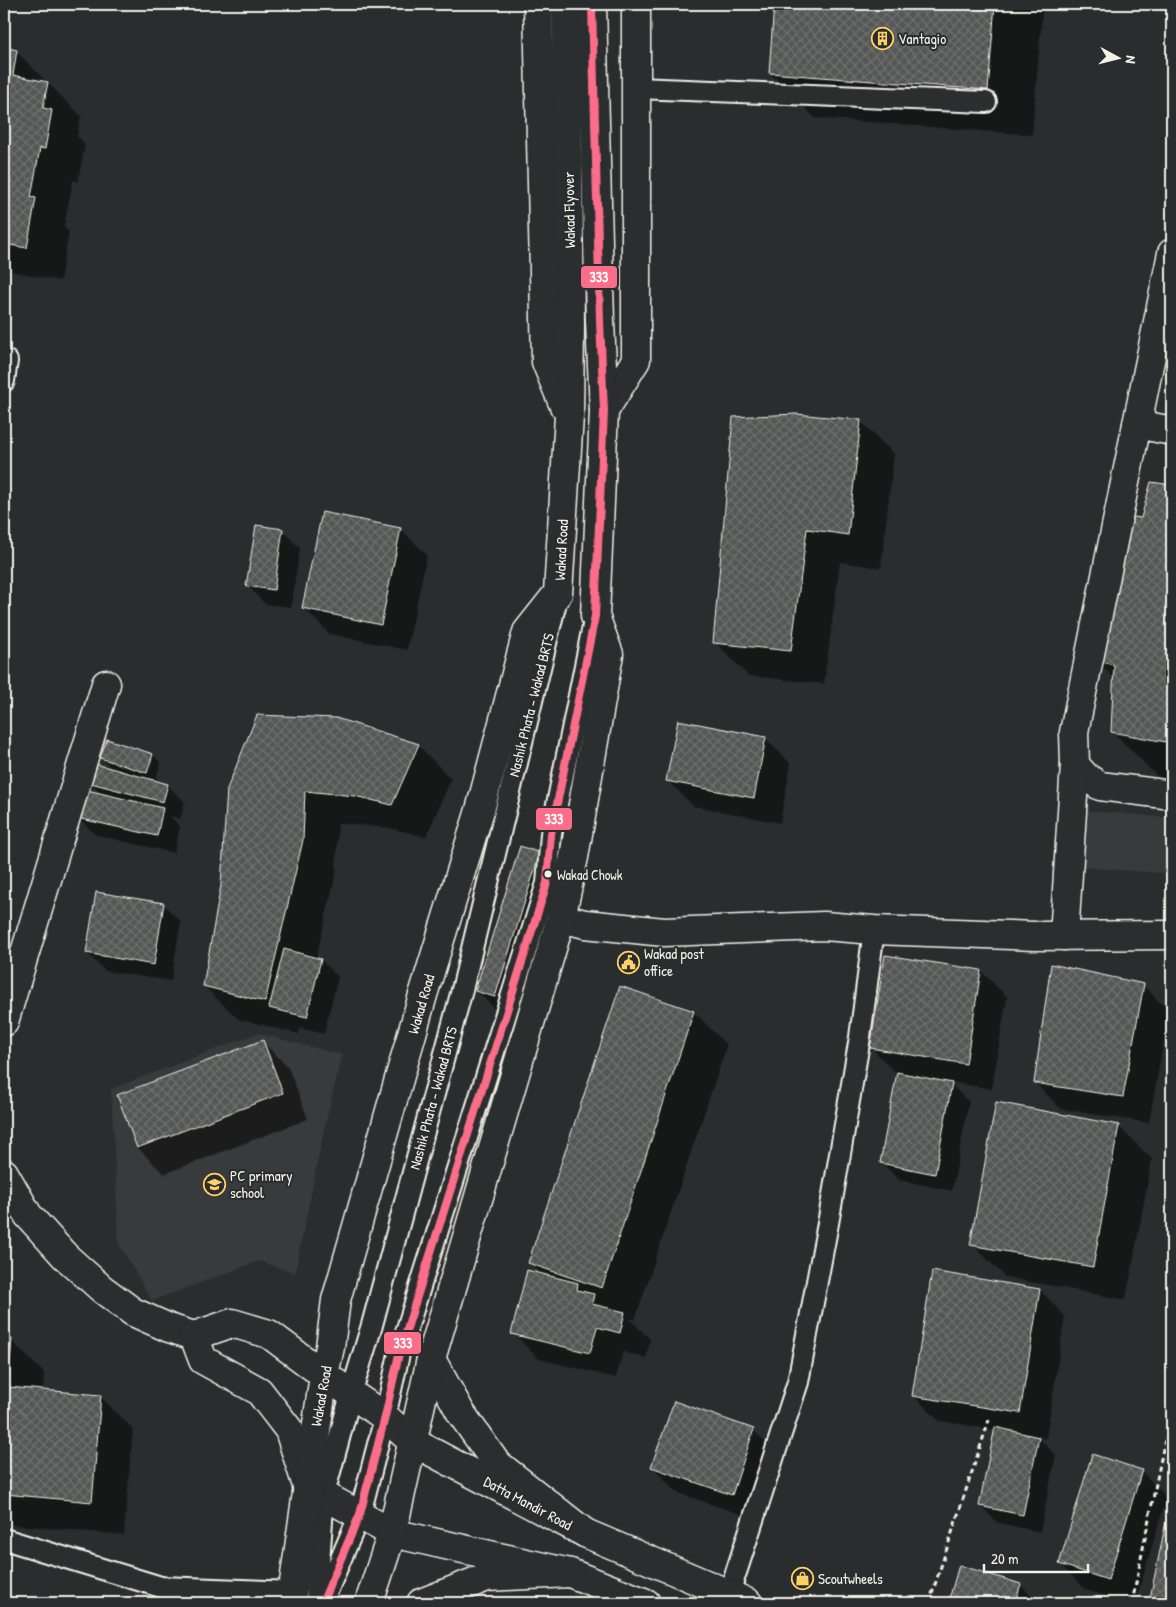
<svg xmlns="http://www.w3.org/2000/svg" width="1176" height="1607" viewBox="0 0 1176 1607" font-family="'Patrick Hand',sans-serif">
<style>
.built{fill:#373a3a}
.shadow{fill:#0007}
.building{fill:url(#building-cross-hatch);stroke:#f4f1e8}
.lines{fill:none;stroke-linecap:round;stroke-linejoin:round}
.service-casing{stroke:#f4f1e8;stroke-width:24}
.minor-casing{stroke:#f4f1e8;stroke-width:31}
.secondary-casing{stroke:#f4f1e8;stroke-width:31}
.primary-casing{stroke:#f4f1e8;stroke-width:31}
.path{stroke:#f4f1e8;stroke-width:3;stroke-dasharray:5 4;stroke-linecap:butt}
.service{stroke:#2a2d2e;stroke-width:20}
.minor{stroke:#2a2d2e;stroke-width:28}
.secondary{stroke:#2a2d2e;stroke-width:28}
.primary{stroke:#2a2d2e;stroke-width:28}
.bus-1-casing{stroke:#2a2d2e;stroke-width:11}
.bus-1{stroke:#fb6d88;stroke-width:8}
.bus-dot{fill:#f4f1e8;stroke:#2a2d2e;stroke-width:2}
.labels{text-anchor:middle;dominant-baseline:central;stroke-width:4;stroke-linejoin:round;paint-order:stroke}
.bus-label{font-size:14px;fill:#f4f1e8;stroke:#2a2d2e;text-anchor:start}
.poi-label{font-size:15px;fill:#f4f1e8;stroke:#2a2d2e;text-anchor:start}
.street-label{font-size:15px;fill:#f4f1e8;stroke:#2a2d2e}
.line-badge{stroke:#2a2d2e;stroke-width:2}
.badge-label{font-size:14px;text-anchor:middle;font-weight:bold;fill:#fff}
</style>
<defs>
<pattern id="building-cross-hatch" width="8" height="8" patternUnits="userSpaceOnUse" patternTransform="scale(1.25)"><rect width="8" height="8" fill="#555756"/><path d="M0 0l8 8M0 8l8-8" fill="none" stroke="#6e706e"/></pattern>
</defs>
<rect width="100%" height="100%" fill="#2a2d2e"/>
<filter id="ink" filterUnits="userSpaceOnUse"><feTurbulence type="fractalNoise" baseFrequency=".02" numOctaves="2"/><feDisplacementMap in="SourceGraphic" scale="10" xChannelSelector="R" yChannelSelector="G"/><feConvolveMatrix kernelMatrix="1 2 1 2 8 2 1 2 1" color-interpolation-filters="sRGB"/></filter>
<g filter="url(#ink)">
<g class="built">
<path d="M1080,810L1172,818V874L1080,867Z"/>
<path d="M258,1033L342,1055L325,1125L295,1273L259,1261L152,1301L119,1244L111,1089Z"/>
</g>
<g class="shadow">
<path d="M776,4H1043L1032,135L815,118L770,73Z"/>
<path d="M4,49L16,51L81,116L77,136L85,144L78,182L73,180L64,227L69,232L60,281L4,270Z"/>
<path d="M860,421L894,454L881,568L840,562L824,684L748,676L715,642Z"/>
<path d="M1152,483L1172,487V780L1158,777L1113,732L1115,679L1096,660L1141,519Z"/>
<path d="M401,529L427,555L407,650L329,634L304,608Z"/>
<path d="M282,530L300,548L291,607L265,604L248,586Z"/>
<path d="M765,738L791,764L780,823L693,806L667,780Z"/>
<path d="M418,745L451,779L426,837L389,828L338,823L336,874L316,959L321,960L338,977L324,1034L300,1028L299,1034L238,1019L204,986L222,885L228,790Z"/>
<path d="M153,755L161,763L155,782L167,785L185,802L180,819L170,816L180,827L174,853L96,835L78,818L102,795L89,781L116,771V768L110,767L102,758Z"/>
<path d="M539,854L557,871L512,1014L494,1008L476,990Z"/>
<path d="M97,894L164,905L181,922L171,981L105,971L87,953Z"/>
<path d="M981,971L1007,997L992,1089L949,1082L969,1102L952,1191L899,1180L881,1162L897,1074L871,1048Z"/>
<path d="M1143,985L1169,1011L1149,1123L1061,1109L1035,1083Z"/>
<path d="M694,1012L727,1045L635,1320L629,1318L650,1339L646,1358L623,1352L616,1378L539,1359L513,1333L543,1276L530,1262Z"/>
<path d="M262,1041L288,1067L308,1119L164,1174L138,1148L119,1096Z"/>
<path d="M1118,1126L1152,1159L1126,1300L1005,1277L972,1244Z"/>
<path d="M1040,1290L1065,1316L1046,1439L1038,1437L1056,1455L1040,1532L998,1523L980,1506L996,1430L939,1421L913,1395Z"/>
<path d="M4,1339L11,1340L44,1373L43,1391L100,1396L133,1429L124,1535L4,1524Z"/>
<path d="M753,1430L779,1456L758,1520L678,1493L652,1467Z"/>
<path d="M1172,1465V1498L1166,1492Z"/>
<path d="M1141,1471L1167,1497L1135,1603H1129L1086,1590L1060,1564Z"/>
<path d="M1169,1514H1172V1603H1150Z"/>
<path d="M960,1567L1021,1585L1038,1603H949Z"/>
</g>
<g class="building">
<path d="M774,4H995L988,90L769,73Z"/>
<path d="M4,47L17,50L13,75L48,82L43,108L52,110L45,149L40,148L31,197L36,198L27,248L4,244Z"/>
<path d="M796,414L861,420L848,535L807,529L791,651L713,643L733,417Z"/>
<path d="M1151,482L1172,485V743L1111,732L1114,665L1094,660L1126,516L1141,518Z"/>
<path d="M322,512L401,528L381,625L302,608Z"/>
<path d="M256,525L283,529L274,590L246,586Z"/>
<path d="M257,715L336,718L419,744L392,805L355,796L305,791L303,840L265,1002L203,986L221,885L227,789Z"/>
<path d="M678,720L766,737L754,798L666,781Z"/>
<path d="M107,739L153,754L147,773L100,758Z"/>
<path d="M92,763L168,784L163,802L87,782Z"/>
<path d="M83,789L163,808L157,836L77,818Z"/>
<path d="M520,846L540,853L495,997L475,991Z"/>
<path d="M96,892L164,903L154,965L86,953Z"/>
<path d="M284,949L321,959L307,1017L269,1008Z"/>
<path d="M885,955L981,970L966,1064L870,1048Z"/>
<path d="M1051,964L1144,984L1123,1097L1034,1083Z"/>
<path d="M620,986L694,1011L602,1288L528,1263Z"/>
<path d="M263,1040L283,1093L137,1148L117,1095Z"/>
<path d="M897,1072L952,1083L935,1174L880,1163Z"/>
<path d="M996,1102L1119,1125L1093,1267L970,1245Z"/>
<path d="M527,1270L578,1283L577,1290L594,1294L592,1304L625,1312L620,1333L597,1327L590,1353L511,1334Z"/>
<path d="M932,1271L1040,1289L1020,1413L912,1396Z"/>
<path d="M4,1338L12,1339L8,1387L101,1395L92,1502L4,1494Z"/>
<path d="M674,1401L754,1429L732,1495L651,1467Z"/>
<path d="M995,1427L1039,1437L1023,1515L979,1506Z"/>
<path d="M1092,1454L1142,1470L1108,1580L1059,1564Z"/>
<path d="M1171,1463L1172,1464V1493L1165,1492Z"/>
<path d="M1168,1512L1172,1513V1603H1149Z"/>
<path d="M959,1565L1021,1584L1015,1603H948Z"/>
</g>
<g class="lines">
<defs>
<g id="service">
<path d="M636,88L986,102"/>
<path d="M4,381L7,361"/>
<path d="M4,1539L161,1587L293,1592"/>
<path d="M729,1594L798,1382L829,1218L860,1037L874,930"/>
<path d="M316,1603L324,1494L351,1394L372,1325L462,990L557,598"/>
<path d="M322,1603L360,1514L385,1417L399,1354L547,883L551,834L595,616"/>
</g>
<g id="minor">
<path d="M1172,253L1074,732L1075,765L1086,777L1100,786L1172,795"/>
<path d="M1137,424L1172,431"/>
<path d="M561,918L585,924L664,932L824,926L874,930L1035,936L1172,935"/>
<path d="M1064,936L1075,765"/>
<path d="M4,1022L106,684"/>
<path d="M4,1173L28,1215L65,1256L102,1289L133,1312L169,1328L194,1336"/>
<path d="M194,1336L203,1360L259,1391L289,1430L307,1486"/>
<path d="M194,1336L232,1323L269,1334L324,1375"/>
</g>
<g id="secondary">
<path d="M324,1375L385,1417L413,1442L585,1533L729,1594L748,1603"/>
<path d="M307,1486L392,1533L570,1573L646,1603"/>
</g>
<g id="primary">
<path d="M538,4L546,362L564,406"/>
<path d="M604,411L636,360V4"/>
<path d="M431,1359L461,1413L496,1463L585,1533"/>
<path d="M291,1603L324,1375L330,1347L336,1300L423,995L480,810L527,632L558,593L569,416L570,324L566,4"/>
<path d="M369,1603L392,1533L431,1359L561,918L574,857L609,654L595,616L604,411L600,321L592,4"/>
<path d="M421,1603L487,1577L570,1573"/>
</g>
</defs>
<use href="#service" class="service-casing"/>
<use href="#minor" class="minor-casing"/>
<use href="#secondary" class="secondary-casing"/>
<use href="#primary" class="primary-casing"/>
<g class="path">
<path d="M929,1603L989,1420"/>
<path d="M1132,1603L1164,1444L1172,1421"/>
</g>
<use href="#service" class="service"/>
<use href="#minor" class="minor"/>
<use href="#secondary" class="secondary"/>
<use href="#primary" class="primary"/>
<defs>
<path id="bus-1" d="M322,1603L360,1514L385,1417L399,1354L547,883L551,834L595,616L604,411L600,321L592,4"/>
</defs>
<use href="#bus-1" class="bus-1-casing"/>
<use href="#bus-1" class="bus-1"/>
</g>
</g>
<defs>
<symbol id="building-ring" viewBox="-11 -11 22 22"><circle r="9.5" fill="#2a2d2e" stroke="#ffd166" stroke-width="1.5"/><path d="M-4-6H4V6H1V3H-1V6H-4ZM-2.5-4.3h1.7v1.8h-1.7ZM.8-4.3h1.7v1.8H.8ZM-2.5-1h1.7V.8h-1.7ZM.8-1h1.7V.8H.8Z" fill="#ffd166"/></symbol>
<symbol id="civic-ring" viewBox="-11 -11 22 22"><circle r="9.5" fill="#2a2d2e" stroke="#ffd166" stroke-width="1.5"/><path d="M-.6-6.5H3V-4.5H.6V-3L4-1V1h2V6H-6V1h2V-1L-.6-3ZM-1.2 2.5V6h2.4V2.5Z" fill="#ffd166"/></symbol>
<symbol id="school-ring" viewBox="-11 -11 22 22"><circle r="9.5" fill="#2a2d2e" stroke="#ffd166" stroke-width="1.5"/><path d="M0-5L7-2L0 1L-7-2ZM-4 1L0 2.5L4 1V4Q0 6-4 4Z" fill="#ffd166"/></symbol>
<symbol id="shop-ring" viewBox="-11 -11 22 22"><circle r="9.5" fill="#2a2d2e" stroke="#ffd166" stroke-width="1.5"/><path d="M-5-2.5h2.3a2.7 3.5 0 0 1 5.4 0H5L5.5 6h-11ZM-1.5-2.5h3a1.5 2.3 0 0 0-3 0Z" fill="#ffd166"/></symbol>
</defs>
<g fill-rule="evenodd">
<use href="#building-ring" x="870" y="26" width="25" height="25"/>
<use href="#civic-ring" x="616" y="950" width="25" height="25"/>
<use href="#school-ring" x="202" y="1172" width="25" height="25"/>
<use href="#shop-ring" x="790" y="1566" width="25" height="25"/>
</g>
<circle class="bus-dot" cx="548" cy="874" r="4.5"/>
<g class="labels">
<g class="bus-label">
<text x="557" y="874">Wakad Chowk</text>
</g>
<g class="poi-label">
<text x="898" y="38">Vantagio</text>
<text x="644" y="953">Wakad post<tspan x="644" dy="17">office</tspan></text>
<text x="230" y="1175">PC primary<tspan x="230" dy="17">school</tspan></text>
<text x="818" y="1578">Scoutwheels</text>
</g>
<g class="street-label">
<text transform="translate(569 210) rotate(-91)">Wakad Flyover</text>
<text transform="translate(561 550) rotate(-87)">Wakad Road</text>
<text transform="translate(531 705) rotate(-76)">Nashik Phata - Wakad BRTS</text>
<text transform="translate(421 1004) rotate(-74)">Wakad Road</text>
<text transform="translate(433 1098) rotate(-75)">Nashik Phata - Wakad BRTS</text>
<text transform="translate(321 1396) rotate(-80)">Wakad Road</text>
<text transform="translate(528 1503) rotate(28)">Datta Mandir Road</text>
</g>
</g>
<g class="line-badge">
<rect x="580" y="265" width="38" height="24" rx="5" fill="#fb6d88"/>
<rect x="535" y="807" width="38" height="24" rx="5" fill="#fb6d88"/>
<rect x="383" y="1331" width="39" height="24" rx="5" fill="#fb6d88"/>
</g>
<g class="badge-label">
<text x="599" y="282">333</text>
<text x="554" y="824">333</text>
<text x="403" y="1348">333</text>
</g>
<rect width="1176" height="1607" fill="none" stroke="#2a2d2e" stroke-width="20"/>
<rect x="10" y="10" width="1156" height="1587" fill="none" stroke="#f4f1e8" stroke-width="2" filter="url(#ink)"/>
<g transform="translate(1118 58) rotate(97)" stroke="#2a2d2e" stroke-width="4" paint-order="stroke">
<path d="M0-4L9 19L0 12L-9 19Z" fill="#f4f1e8"/>
<text y="-8" font-size="14" font-weight="bold" text-anchor="middle" fill="#f4f1e8">N</text>
</g>
<path d="M984 1564v8h104v-8" fill="none" stroke="#f4f1e8" stroke-width="2.5"/>
<text x="991" y="1564" font-size="15" fill="#f4f1e8" stroke="#2a2d2e" stroke-width="4" paint-order="stroke">20 m</text>
</svg>
